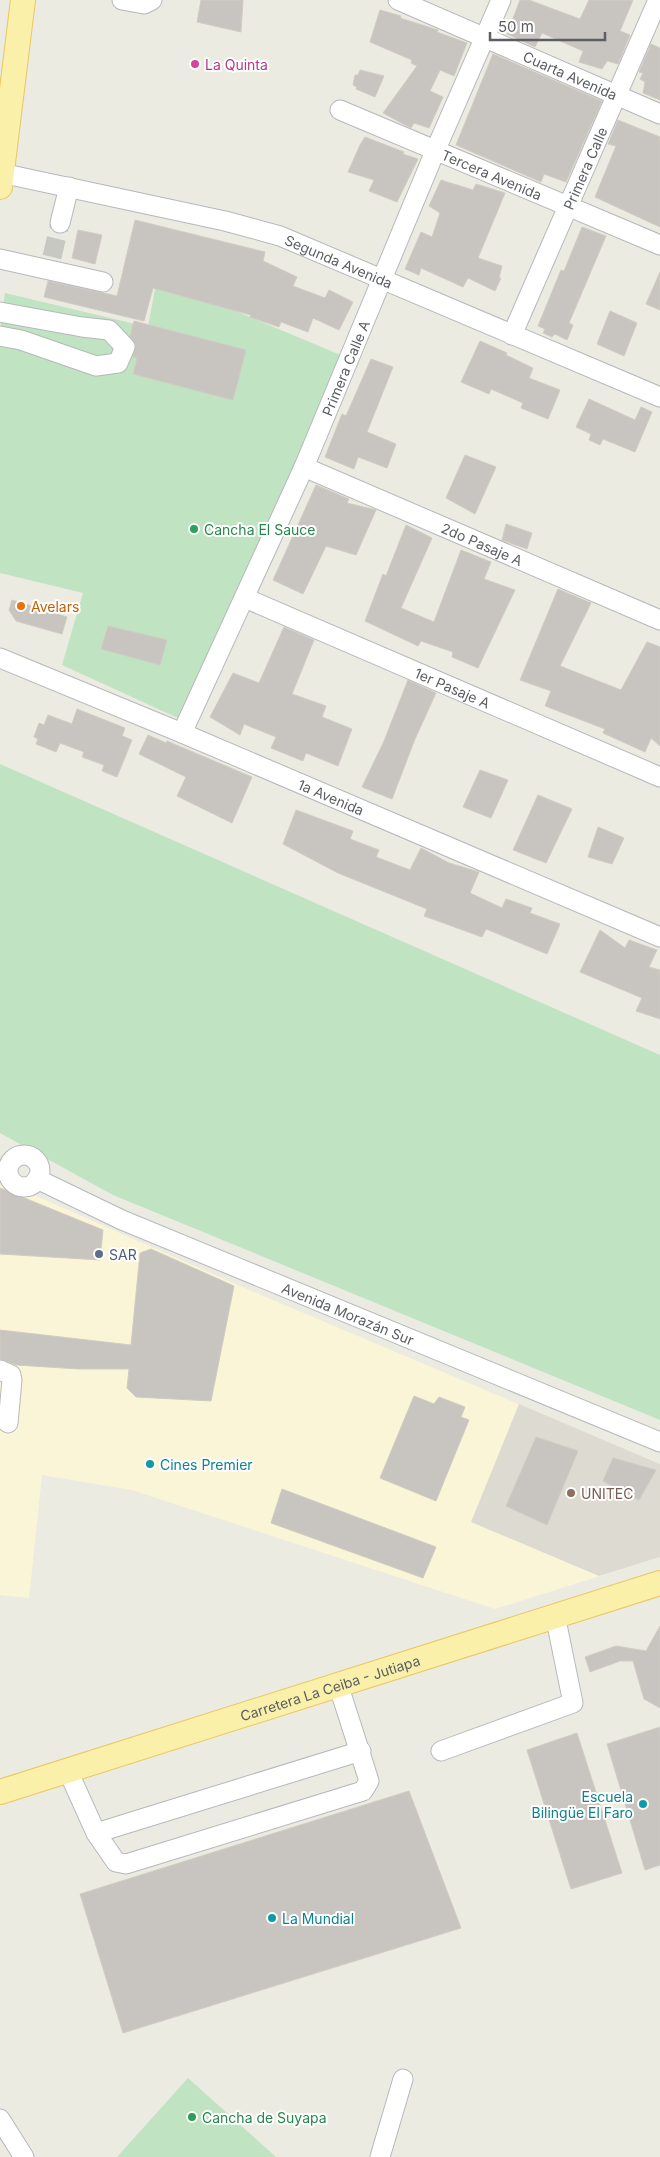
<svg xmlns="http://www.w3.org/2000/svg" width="660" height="2157" viewBox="0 0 660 2157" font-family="Inter,sans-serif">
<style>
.commercial{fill:#fbf5d8}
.education{fill:#dcdad1}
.green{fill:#c0e3c2}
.building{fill:#c8c5c0;stroke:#d1ccc1}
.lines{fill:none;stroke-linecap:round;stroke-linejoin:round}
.minor-tunnel{stroke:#c8c8c2;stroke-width:19;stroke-dasharray:19 9;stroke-linecap:butt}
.minor-casing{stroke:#b5b8bc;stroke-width:21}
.major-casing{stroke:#e8c860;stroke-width:26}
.minor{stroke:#fff;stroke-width:19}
.major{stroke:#faf0aa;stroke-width:24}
.hotel-dot{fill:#d1479c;stroke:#fff;stroke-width:2}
.leisure-dot{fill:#2e9e5b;stroke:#fff;stroke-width:2}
.food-dot{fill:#e8710a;stroke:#fff;stroke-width:2}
.service-dot{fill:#5c6f8a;stroke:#fff;stroke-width:2}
.culture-dot{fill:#0f9aa8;stroke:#fff;stroke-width:2}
.education-dot{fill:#8d6e63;stroke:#fff;stroke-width:2}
.labels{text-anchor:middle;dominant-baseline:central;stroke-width:4;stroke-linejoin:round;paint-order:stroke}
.hotel-label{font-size:14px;fill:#b23c85;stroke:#fff;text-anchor:start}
.street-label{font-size:14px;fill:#5b5e62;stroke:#fff}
.leisure-label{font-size:14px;fill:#27864d;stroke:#fff;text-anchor:start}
.food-label{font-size:14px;fill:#c56008;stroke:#fff;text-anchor:start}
.service-label{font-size:14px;fill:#4e5e75;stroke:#fff;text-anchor:start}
.culture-label{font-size:14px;fill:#0d838f;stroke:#fff;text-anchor:start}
.education-label{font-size:14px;fill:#785e54;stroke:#fff;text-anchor:start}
</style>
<rect width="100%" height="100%" fill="#ecebe2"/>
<path class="commercial" d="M0,1180L242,1287L660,1464V1557L495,1609L132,1490L42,1475L29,1598L0,1595Z"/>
<path class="education" d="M519,1404L660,1464V1557L599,1576L471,1522Z"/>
<g class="green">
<path d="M157,278L343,356L180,719L62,665L83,593L0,573V330L5,293L148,327Z"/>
<path d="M0,764L660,1055V1420L113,1195L0,1133Z"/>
<path d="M188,2078L276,2157H117Z"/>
</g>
<g class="building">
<path d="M201,0H243L241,32L197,22Z"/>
<path d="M520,0H529L580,19L589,0H633L620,31L630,35L618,64L607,61L602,69L579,62L583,51L542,33L535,47L507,34Z"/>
<path d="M380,10L401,16L400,18L438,30L437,32L467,43L454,76L440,70L430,91L443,97L429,128L414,123L411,128L383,113L417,66L411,63L412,60L370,42Z"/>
<path d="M651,44L660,48V100L643,93L645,82L640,79L643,73L639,72Z"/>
<path d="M493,54L602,101L566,182L544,174L541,182L456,145Z"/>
<path d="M360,70L384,76L375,97L356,89L357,87L353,85L355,75H358Z"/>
<path d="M618,120L660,137V227L595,197L616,146L608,144Z"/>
<path d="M365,137L404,152L403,154L418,159L397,202L369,191L374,180L348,172L360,145Z"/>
<path d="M441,180L473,190L476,184L505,193L478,258L502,266L499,278H501L495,291L468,278L463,287L421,268L419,275L405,269L421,232L432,237L440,213L429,206Z"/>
<path d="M135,220L265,252L263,261L297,277L293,286L325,298L329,290L353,302L339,330L313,318L308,332L281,322L279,327L250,317L251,315L153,288L144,321L44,297L48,281L117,296Z"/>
<path d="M582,227L606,236L569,323L573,325L567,340L555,334L552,337L543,333L545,329L538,326L561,270L564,271Z"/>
<path d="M78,230L102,235L95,264L72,258Z"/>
<path d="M660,272V310L646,304Z"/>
<path d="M610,311L637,323L624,356L597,344Z"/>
<path d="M134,321L246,350L233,400L133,374L137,358L133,357L136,346L130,336Z"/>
<path d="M480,341L507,353L506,355L533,368L529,378L560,390L548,419L521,408L523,403L491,389L489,394L461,382Z"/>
<path d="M371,359L393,367L367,432L396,444L387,468L358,457L354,469L325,457L342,414L346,416Z"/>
<path d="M589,399L635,420L641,407L652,412L635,452L603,439L600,445L589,440L591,434L576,427Z"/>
<path d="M465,455L496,467L475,514L446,498Z"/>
<path d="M316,485L349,499L347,503L376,510L356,555L326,546L303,594L273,580Z"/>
<path d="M506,524L532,533L527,549L502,540Z"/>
<path d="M406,525L432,538L401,608L434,622L461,550L491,562L484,579L515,590L478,668L452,657L453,652L421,641L418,646L365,621L383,574L386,576Z"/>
<path d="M558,589L591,603L560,666L621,690L647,642L660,647V746L651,738L645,752L603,733L605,729L545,706L551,691L520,680Z"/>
<path d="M12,600L67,617L62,634L16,621L9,610Z"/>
<path d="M108,626L167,640L160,665L101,649Z"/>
<path d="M284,627L314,640L292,694L326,706L322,717L352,729L338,766L306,753L303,761L271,748L276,737L244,724L240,735L210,717L233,673L259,683Z"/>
<path d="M408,680L436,693L415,739L392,799L362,787L384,741Z"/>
<path d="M77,709L125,728L122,736L132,740L117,777L102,771L104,765L82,757L84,752L60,743L56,752L36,744L38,739L34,737L39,723L44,725L48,715L72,724Z"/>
<path d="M148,735L166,743L167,741L252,777L232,823L177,796L186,777L139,754Z"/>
<path d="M480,770L508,780L491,818L463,807Z"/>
<path d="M538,795L572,809L546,863L513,850Z"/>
<path d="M296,810L353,831L350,839L379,850L376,857L410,870L421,848L449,863L479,872L470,893L502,908L506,899L532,908L530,913L560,924L547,954L486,929L482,937L424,916L427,909L338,873L283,844Z"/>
<path d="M598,827L624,838L612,864L588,857Z"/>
<path d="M600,930L625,948L629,940L657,950L649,967L660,970V1019L636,1011L642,998L580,972Z"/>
<path d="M0,1188L103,1230L100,1260L0,1254Z"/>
<path d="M151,1249L234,1286L211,1401L136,1397L127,1388L129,1369H79L16,1365L0,1359V1330L131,1345L140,1253Z"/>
<path d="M414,1396L434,1404L439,1397L465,1407L461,1417L469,1420L436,1501L380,1478Z"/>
<path d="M536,1437L578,1451L547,1525L506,1506Z"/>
<path d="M613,1458L656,1470L639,1500L603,1481Z"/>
<path d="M282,1489L436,1547L423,1578L271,1523Z"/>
<path d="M660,1626V1708L644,1699L633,1661H620L590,1672L585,1657L616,1646L646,1651Z"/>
<path d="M660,1727V1865L645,1870L607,1744Z"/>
<path d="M577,1733L622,1873L571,1889L527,1750Z"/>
<path d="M409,1791L461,1928L123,2033L80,1894Z"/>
</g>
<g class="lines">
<path class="minor-tunnel" d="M52,257L60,223"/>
<defs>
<g id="minor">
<path d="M122,0L144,4L152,0"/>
<path id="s1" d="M398,0L660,114"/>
<path id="s2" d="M340,110L660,245"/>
<path id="s3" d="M1,173L225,221L280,236L660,397"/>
<path d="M60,223L69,187"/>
<path d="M0,259L103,282"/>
<path d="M0,312L82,327L109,330L125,347L118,363L96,366L21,340L0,336"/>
<path id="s4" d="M512,335L658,0"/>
<path id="s5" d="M304,467L660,620"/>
<path id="s6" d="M245,598L660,777"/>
<path id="s7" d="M0,658L182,733L660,937"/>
<path id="s8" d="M182,733L304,467L436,149L501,0"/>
<circle cx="24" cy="1171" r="16"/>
<path id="s9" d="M37,1179L122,1220L660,1442"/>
<path d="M0,1370L11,1375L12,1380L8,1423"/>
<path d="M441,1751L573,1703L555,1615"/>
<path d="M68,1771L96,1833L361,1751"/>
<path d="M96,1833L116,1862L126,1864L363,1791L369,1781L338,1684"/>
<path d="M0,2119L24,2157"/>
<path d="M380,2157L403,2079"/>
</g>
<g id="major">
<path d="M0,187L23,0"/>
<path id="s10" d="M0,1792L660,1583"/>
</g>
</defs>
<use href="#minor" class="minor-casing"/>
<use href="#major" class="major-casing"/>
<use href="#minor" class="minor"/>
<use href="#major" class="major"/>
</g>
<circle class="hotel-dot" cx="195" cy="64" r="5"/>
<g class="leisure-dot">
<circle cx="194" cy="529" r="5"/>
<circle cx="192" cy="2117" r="5"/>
</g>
<circle class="food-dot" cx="21" cy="606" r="5"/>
<circle class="service-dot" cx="99" cy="1254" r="5"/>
<g class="culture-dot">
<circle cx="150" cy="1464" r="5"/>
<circle cx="643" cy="1804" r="5"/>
<circle cx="272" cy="1918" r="5"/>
</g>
<circle class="education-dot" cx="571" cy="1493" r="5"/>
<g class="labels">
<g class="hotel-label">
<text x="205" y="64">La Quinta</text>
</g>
<g class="street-label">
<text stroke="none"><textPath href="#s1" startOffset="188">Cuarta Avenida</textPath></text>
<text stroke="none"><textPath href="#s4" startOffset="182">Primera Calle</textPath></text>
<text stroke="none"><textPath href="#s2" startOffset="165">Tercera Avenida</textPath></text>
<text stroke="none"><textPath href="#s3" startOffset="350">Segunda Avenida</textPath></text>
<text stroke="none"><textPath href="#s8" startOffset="400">Primera Calle A</textPath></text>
<text stroke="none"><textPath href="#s5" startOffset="194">2do Pasaje A</textPath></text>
<text stroke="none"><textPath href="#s6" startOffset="226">1er Pasaje A</textPath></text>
<text stroke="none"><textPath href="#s7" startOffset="359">1a Avenida</textPath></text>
<text stroke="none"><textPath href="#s9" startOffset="339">Avenida Morazán Sur</textPath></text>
<text stroke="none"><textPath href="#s10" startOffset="346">Carretera La Ceiba - Jutiapa</textPath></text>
</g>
<g class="leisure-label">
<text x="204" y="529">Cancha El Sauce</text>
<text x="202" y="2117">Cancha de Suyapa</text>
</g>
<g class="food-label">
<text x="31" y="606">Avelars</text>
</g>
<g class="service-label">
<text x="109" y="1254">SAR</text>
</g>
<g class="culture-label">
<text x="160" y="1464">Cines Premier</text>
<text x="633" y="1796" text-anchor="end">Escuela<tspan x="633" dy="16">Bilingüe El Faro</tspan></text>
<text x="282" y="1918">La Mundial</text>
</g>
<g class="education-label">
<text x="581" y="1493">UNITEC</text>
</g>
</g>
<path d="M490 32v8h115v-8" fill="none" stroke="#5b5e62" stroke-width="2.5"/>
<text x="498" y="32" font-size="15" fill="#5b5e62" stroke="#ffffff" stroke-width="4" paint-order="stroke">50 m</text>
</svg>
